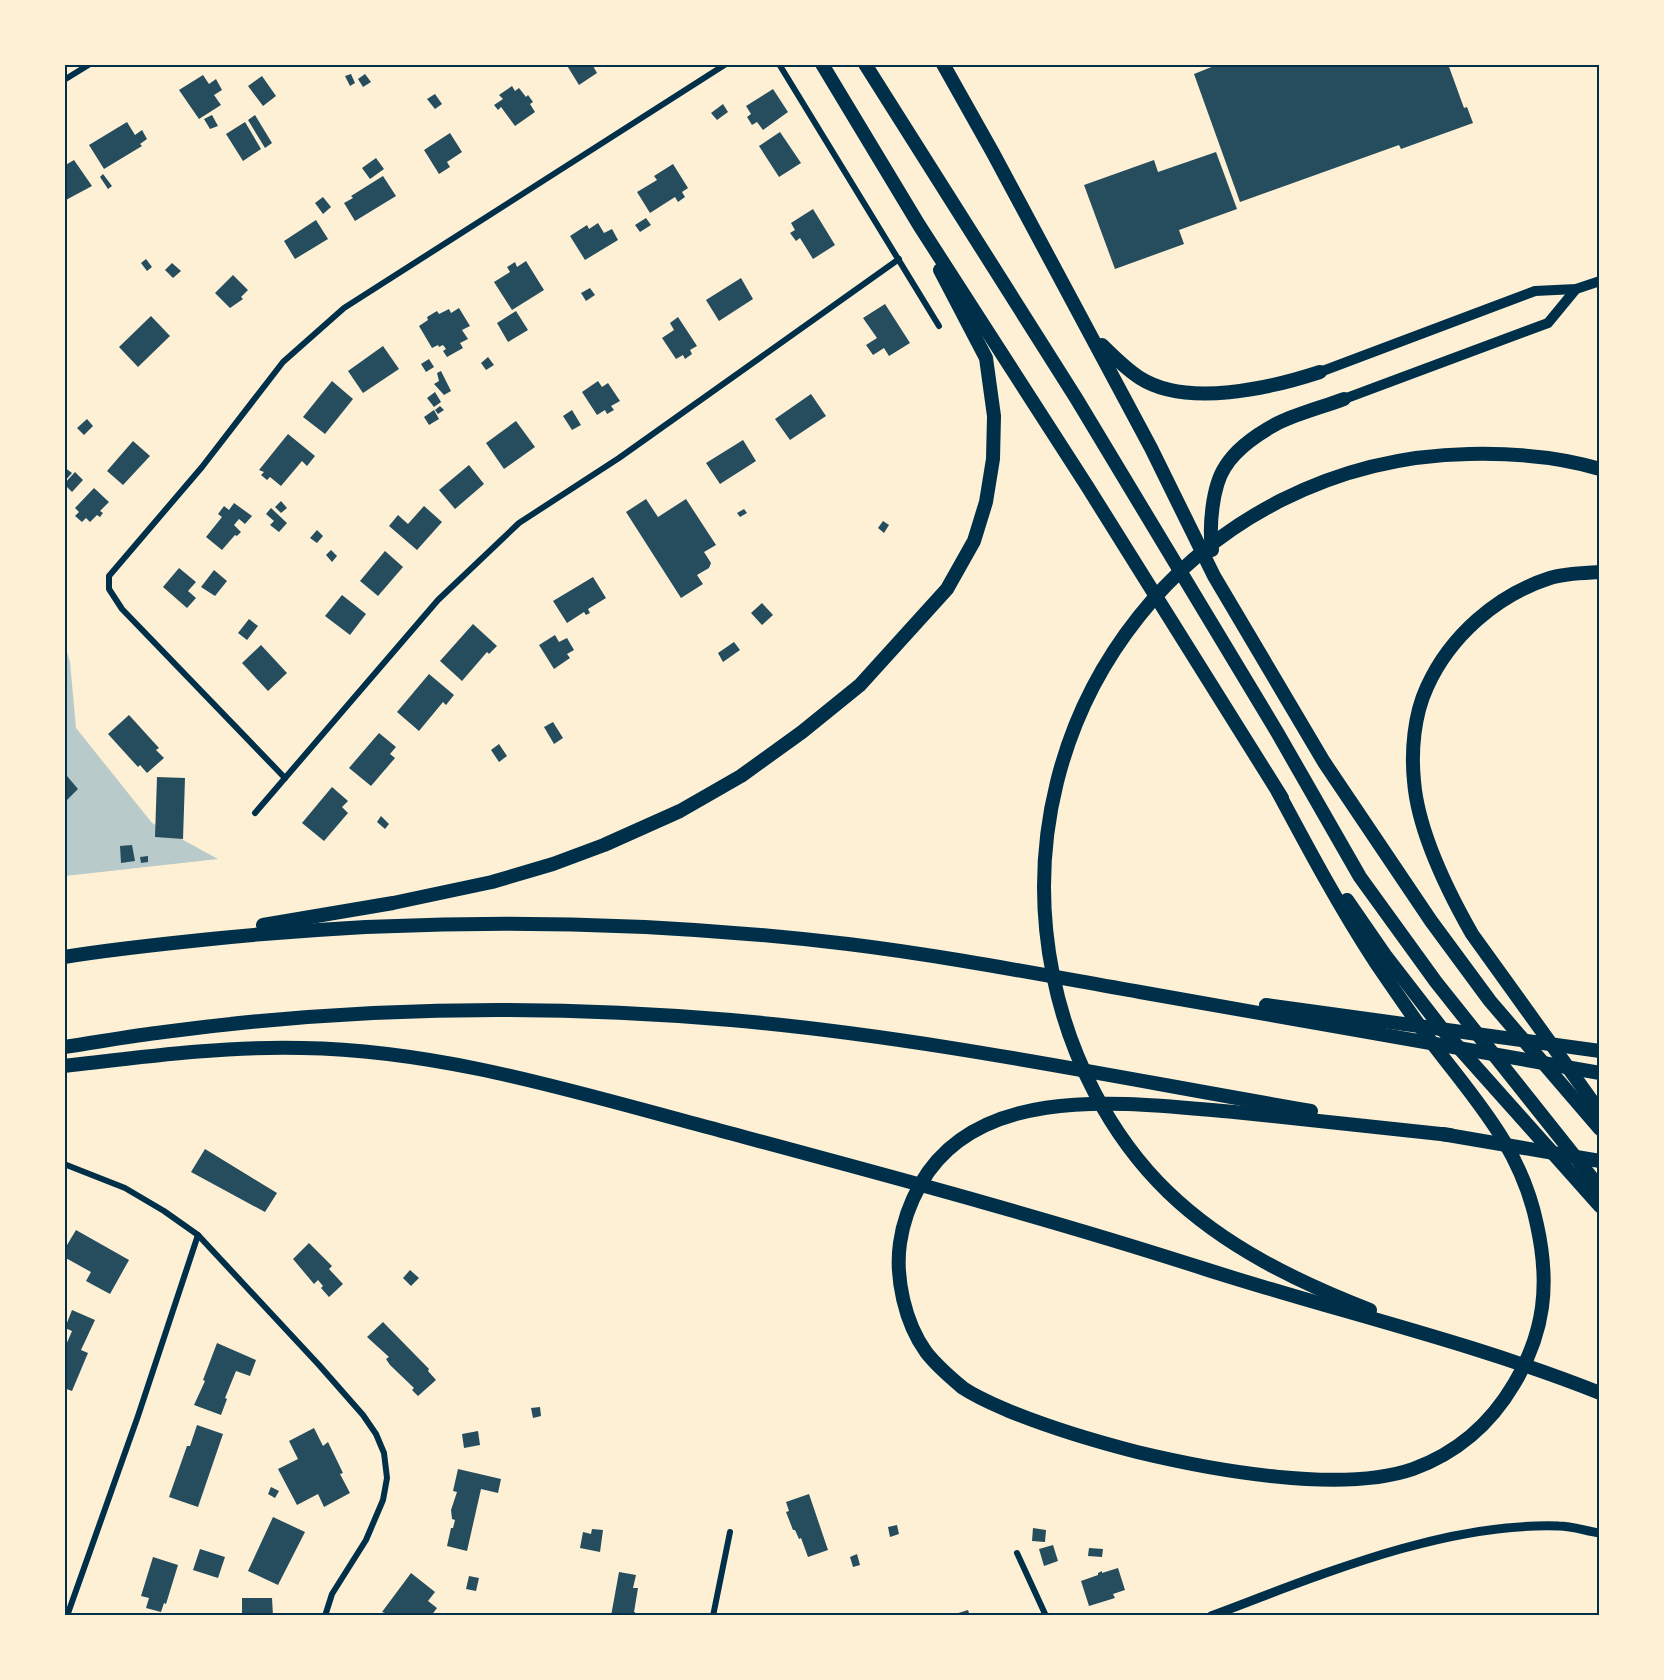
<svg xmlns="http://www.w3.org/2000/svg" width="1664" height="1680" viewBox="0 0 1664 1680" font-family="'Golos Text',sans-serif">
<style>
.green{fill:#b9caca}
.building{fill:#264d5e}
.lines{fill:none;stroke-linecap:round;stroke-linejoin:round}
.minor{stroke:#003049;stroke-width:6}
.tertiary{stroke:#003049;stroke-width:9}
.secondary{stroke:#003049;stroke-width:10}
.motorway{stroke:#003049;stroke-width:14}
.neatline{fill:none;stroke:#003049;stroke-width:2}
</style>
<rect width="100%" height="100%" fill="#fdf0d5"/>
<path class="green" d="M64,643L70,662L76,728L152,823L218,859L65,876Z"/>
<g class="building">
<path d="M566,64H592L597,73L579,85Z"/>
<path d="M1219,64H1448L1464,108L1467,107L1473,123L1401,149L1399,145L1240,202L1194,74Z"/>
<path d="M351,74L355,83L350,86L345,76Z"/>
<path d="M365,74L371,82L363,87L358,79Z"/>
<path d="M203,75L209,84L216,79L222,90L214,95L221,105L199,119L179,90Z"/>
<path d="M262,76L276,96L263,106L248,86Z"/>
<path d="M512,86L515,91L519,88L526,97L528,95L533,102L530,104L535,112L515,126L501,107L498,110L494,105L503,99L499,95Z"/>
<path d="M773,89L788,112L763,130L757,122L752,125L747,117L751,114L746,106Z"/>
<path d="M435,94L442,104L435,109L427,99Z"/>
<path d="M723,104L728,112L717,120L711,113Z"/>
<path d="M212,115L218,126L210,129L204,119Z"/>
<path d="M255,115L272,143L265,148L248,120Z"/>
<path d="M127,122L135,135L142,130L147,139L140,144L142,146L104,169L89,145Z"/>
<path d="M245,122L261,149L243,161L226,134Z"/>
<path d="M780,132L801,163L779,177L759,146Z"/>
<path d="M450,133L462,152L447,162L450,167L439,174L424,150Z"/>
<path d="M1216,152L1237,209L1179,230L1184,244L1115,269L1084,185L1154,160L1158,172Z"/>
<path d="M376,158L384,169L370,179L362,168Z"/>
<path d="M74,160L92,186L64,201V166Z"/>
<path d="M673,164L688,188L682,192L685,197L678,202L675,197L650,213L637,192L657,180L654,176Z"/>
<path d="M103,174L112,186L108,189L100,177Z"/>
<path d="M383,176L396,196L355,221L344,203L353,198L351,196Z"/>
<path d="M323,197L331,207L323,214L315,203Z"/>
<path d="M813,209L835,245L813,259L800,238L796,241L790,233L795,230L791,223Z"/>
<path d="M646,218L651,225L640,232L635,225Z"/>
<path d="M316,220L328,239L295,259L284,241Z"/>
<path d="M598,223L604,233L612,229L618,240L585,260L570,236L587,225L589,229Z"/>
<path d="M146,259L152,267L147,271L141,263Z"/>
<path d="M526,261L544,290L512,310L494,282L510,272L507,267L515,262L517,267Z"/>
<path d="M172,263L181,271L173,278L165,270Z"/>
<path d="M233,275L248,290L241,297L243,299L230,308L215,293Z"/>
<path d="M741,278L753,299L719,321L706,300Z"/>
<path d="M590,288L595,295L586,301L581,293Z"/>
<path d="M885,304L910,343L889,356L884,348L873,355L866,345L877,338L863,318Z"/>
<path d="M459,308L470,326L462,330L468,339L460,343L463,348L447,357L443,351L446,349L443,345L439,347L438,345L432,348L419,326L428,320L427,317L437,311L439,314L449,309L451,313Z"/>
<path d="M516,311L528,330L508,342L497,323Z"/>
<path d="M151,316L170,336L138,367L119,347Z"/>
<path d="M678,317L697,346L690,350L692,354L685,359L683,355L676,359L662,338L674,330L670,323Z"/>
<path d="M383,346L399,369L363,393L348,371Z"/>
<path d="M488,357L494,365L486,370L481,363Z"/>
<path d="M429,359L434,367L426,372L421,364Z"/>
<path d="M441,371L451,391L444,395L434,384L439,381L437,373Z"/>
<path d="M332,381L353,399L325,434L303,417Z"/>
<path d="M598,381L602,387L608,383L620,401L611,406L614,410L607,414L605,410L597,415L582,392Z"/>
<path d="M435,392L441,402L434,407L427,398Z"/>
<path d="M811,394L826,416L790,440L775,419Z"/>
<path d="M440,406L444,410L438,414L435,410Z"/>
<path d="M434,410L439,419L429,425L424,417Z"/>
<path d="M572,410L581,425L572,430L563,416Z"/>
<path d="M87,419L93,426L84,435L77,428Z"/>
<path d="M516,421L535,447L504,469L486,443Z"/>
<path d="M288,434L315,456L307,466L302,461L281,486L270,477L267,480L261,475L264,472L259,470Z"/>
<path d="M743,440L756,461L720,484L706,463Z"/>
<path d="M133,441L150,456L123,485L107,471Z"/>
<path d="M469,465L484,484L455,509L439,490Z"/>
<path d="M64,467L72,473L64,482Z"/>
<path d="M75,472L83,480L72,492L64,484Z"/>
<path d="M94,488L109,502L100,511L103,513L100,517L97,515L90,522L86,518L82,522L75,516L79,512L75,508Z"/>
<path d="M646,499L658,517L686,499L716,545L704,552L711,563L709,568L697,575L703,584L681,598L626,512Z"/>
<path d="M281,501L287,508L281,513L275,507Z"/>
<path d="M234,503L252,516L245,524L239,519L234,525L241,532L237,536L235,535L222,550L206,537L222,517L218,514L224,506L229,510Z"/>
<path d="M424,506L442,522L417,550L389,526L398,515L408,524Z"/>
<path d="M271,508L287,523L279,532L270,525L274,521L266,514Z"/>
<path d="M744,509L747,513L740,517L737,513Z"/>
<path d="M883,521L889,525L884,533L878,528Z"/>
<path d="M317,530L323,536L317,543L310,538Z"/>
<path d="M331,550L337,556L332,562L326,555Z"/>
<path d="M385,551L403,567L378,596L360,581Z"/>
<path d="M179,568L196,582L188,591L196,598L187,608L163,587Z"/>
<path d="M214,570L227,581L215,596L201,587Z"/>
<path d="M593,577L606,598L588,609L590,613L586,615L584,612L567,623L553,601Z"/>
<path d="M342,595L366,614L350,635L325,616Z"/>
<path d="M762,603L773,615L762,625L751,613Z"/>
<path d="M249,619L258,626L247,640L238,633Z"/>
<path d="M473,624L497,646L489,654L487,652L462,681L440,661Z"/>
<path d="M555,635L559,642L567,638L574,650L567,654L570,658L554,669L539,645Z"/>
<path d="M734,642L740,650L723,662L718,653Z"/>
<path d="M261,645L287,673L268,691L242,663Z"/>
<path d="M429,674L454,695L446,705L443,702L419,731L397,712Z"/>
<path d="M129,715L159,748L156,750L164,758L147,773L140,765L138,767L108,734Z"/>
<path d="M553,722L563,738L554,744L544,727Z"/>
<path d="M379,733L396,747L390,754L395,758L371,786L349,768Z"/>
<path d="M499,744L507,756L499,762L491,750Z"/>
<path d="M67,776L78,789L66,801L64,779Z"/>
<path d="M157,777L185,778L183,839L155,837Z"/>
<path d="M332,787L348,801L342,807L348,813L324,841L302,823Z"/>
<path d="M381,816L389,824L385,829L377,822Z"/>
<path d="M132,845L135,861L121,863L120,846Z"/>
<path d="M148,856V862L141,863L140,857Z"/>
<path d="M205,1149L277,1193L265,1212L191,1172Z"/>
<path d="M76,1230L129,1260L110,1294L86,1281L91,1272L64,1257V1250Z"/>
<path d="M309,1243L332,1266L329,1269L343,1284L329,1297L321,1288L323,1286L318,1280L314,1284L293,1259Z"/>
<path d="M410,1270L419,1278L411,1286L403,1278Z"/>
<path d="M72,1310L95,1320L81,1350L88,1353L72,1391L64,1388V1344L66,1345L72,1331L65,1328Z"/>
<path d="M383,1322L429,1369L428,1371L436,1380L418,1396L412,1390L414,1388L390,1365L386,1359L389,1357L367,1337Z"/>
<path d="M217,1343L256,1360L250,1376L236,1371L225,1398L227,1399L221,1415L194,1405L205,1381L203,1380Z"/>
<path d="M540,1407L541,1416L533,1418L531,1408Z"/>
<path d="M197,1425L223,1434L198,1507L169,1497L187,1446H190Z"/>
<path d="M314,1428L323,1446L328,1442L343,1473L340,1474L350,1493L324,1507L318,1494L297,1505L278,1469L298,1459L289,1441Z"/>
<path d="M478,1431L480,1445L464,1448L462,1434Z"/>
<path d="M458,1469L501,1479L498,1493L481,1489L467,1551L447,1546L451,1528H453L455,1520L452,1519L451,1510L457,1492L453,1491Z"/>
<path d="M271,1487L279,1491L275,1498L268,1494Z"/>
<path d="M809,1494L828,1550L808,1557L801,1538L799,1539L795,1530H793L786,1512L789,1511L786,1502Z"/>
<path d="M273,1517L305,1532L278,1585L248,1571Z"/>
<path d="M897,1525L899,1534L890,1537L888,1527Z"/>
<path d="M1033,1528L1046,1530L1045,1542L1032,1541Z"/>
<path d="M592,1529L603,1530L600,1552L580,1548L583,1532L591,1534Z"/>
<path d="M1053,1545L1058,1561L1044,1566L1039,1549Z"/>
<path d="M1089,1548L1103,1549L1102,1557L1088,1556Z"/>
<path d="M200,1549L225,1557L218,1578L193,1570Z"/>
<path d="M857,1554L860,1565L853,1567L850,1557Z"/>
<path d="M153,1557L178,1565L166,1604L164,1603L161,1612L146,1608L149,1598L141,1596Z"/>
<path d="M1118,1568L1125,1590L1113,1594L1115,1598L1089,1606L1081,1581L1098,1575V1573L1102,1571V1573Z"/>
<path d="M619,1572L636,1575L633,1588H638L634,1612H635V1616H611Z"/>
<path d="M411,1573L435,1592L428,1601L437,1608L431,1616H383L385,1613L382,1612Z"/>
<path d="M469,1576L479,1578L476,1591L466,1589Z"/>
<path d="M242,1598H272L273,1616H242Z"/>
<path d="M968,1610L970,1616H952V1615Z"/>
</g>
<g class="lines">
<g class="minor">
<path d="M779,64L939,326"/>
<path d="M64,80L90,64"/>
<path d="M285,778L122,609L109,589V576L202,467L283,362L344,308L726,64"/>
<path d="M255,813L438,600L519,523L619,458L899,259"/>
<path d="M64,1164L125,1188L164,1211L198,1235L319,1365L363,1415L376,1434L384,1453L387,1478L383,1500L366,1540L332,1594L325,1616"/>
<path d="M1017,1553L1046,1616"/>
<path d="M67,1616L138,1416L198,1235"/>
<path d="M713,1616L730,1532"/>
</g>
<path class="tertiary" d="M1211,1616C1318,1576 1443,1522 1559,1526C1572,1526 1586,1531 1600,1533"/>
<g class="secondary">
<path d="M1320,372L1535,291L1576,289L1600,281"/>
<path d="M1344,399L1548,323L1576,289"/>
</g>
<g class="motorway">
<path d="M822,64L919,225L1087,486L1282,798"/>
<path d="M865,64L1076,398L1277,732L1360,877L1436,982L1600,1188"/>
<path d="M943,64L993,153L1151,448L1214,576L1324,762L1431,921L1490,1001L1600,1129"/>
<path d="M1102,345C1114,357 1126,369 1140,378C1187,408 1271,388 1320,372"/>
<path d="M1212,550C1209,527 1212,487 1225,467C1236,449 1259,433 1278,423C1299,413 1323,407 1344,399"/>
<path d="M1600,572C1583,573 1566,573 1550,578C1497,595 1450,636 1427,687C1414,715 1411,751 1414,781C1418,832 1447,890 1472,934L1600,1112"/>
<path d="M1278,792C1309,850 1340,908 1376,963C1393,988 1411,1014 1429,1039C1475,1100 1521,1147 1537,1225C1550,1284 1545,1332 1514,1384C1491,1423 1457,1453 1413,1469C1341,1494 1212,1470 1137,1452C1094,1441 1051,1428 1009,1411C993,1404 978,1398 963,1388C951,1378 936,1365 926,1352C905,1323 895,1278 900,1243C903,1222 910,1203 920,1185C979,1079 1134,1104 1234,1112C1306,1119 1378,1127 1450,1135"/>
<path d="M1347,900L1385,955L1443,1030L1600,1206"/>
<path d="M263,925L393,903L492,882L553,864L604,845L680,811L741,776L802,732L860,685L947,589L974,541L986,502L993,459L994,416L986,358L940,270"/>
<path d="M64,957C113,949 162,944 211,939C422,917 637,919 848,944C946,956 1043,975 1140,992C1293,1019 1446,1046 1600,1073"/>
<path d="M1266,1005L1600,1051"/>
<path d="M64,1047C98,1042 131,1036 164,1032C350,1007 545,1004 731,1020C926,1037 1118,1078 1311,1111"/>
<path d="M64,1066C143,1057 223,1046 302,1048C441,1050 575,1092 707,1127C874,1172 1041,1216 1205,1269C1336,1311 1472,1342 1600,1393"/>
<path d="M1442,1134L1600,1161"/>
<path d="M1370,1310C1298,1282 1225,1247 1168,1192C1109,1135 1069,1055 1053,975C999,709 1197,459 1469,454C1514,453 1557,456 1600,469"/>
</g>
</g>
<rect width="1664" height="1680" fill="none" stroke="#fdf0d5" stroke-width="132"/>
<rect x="66" y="66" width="1532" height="1548" class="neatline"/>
</svg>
